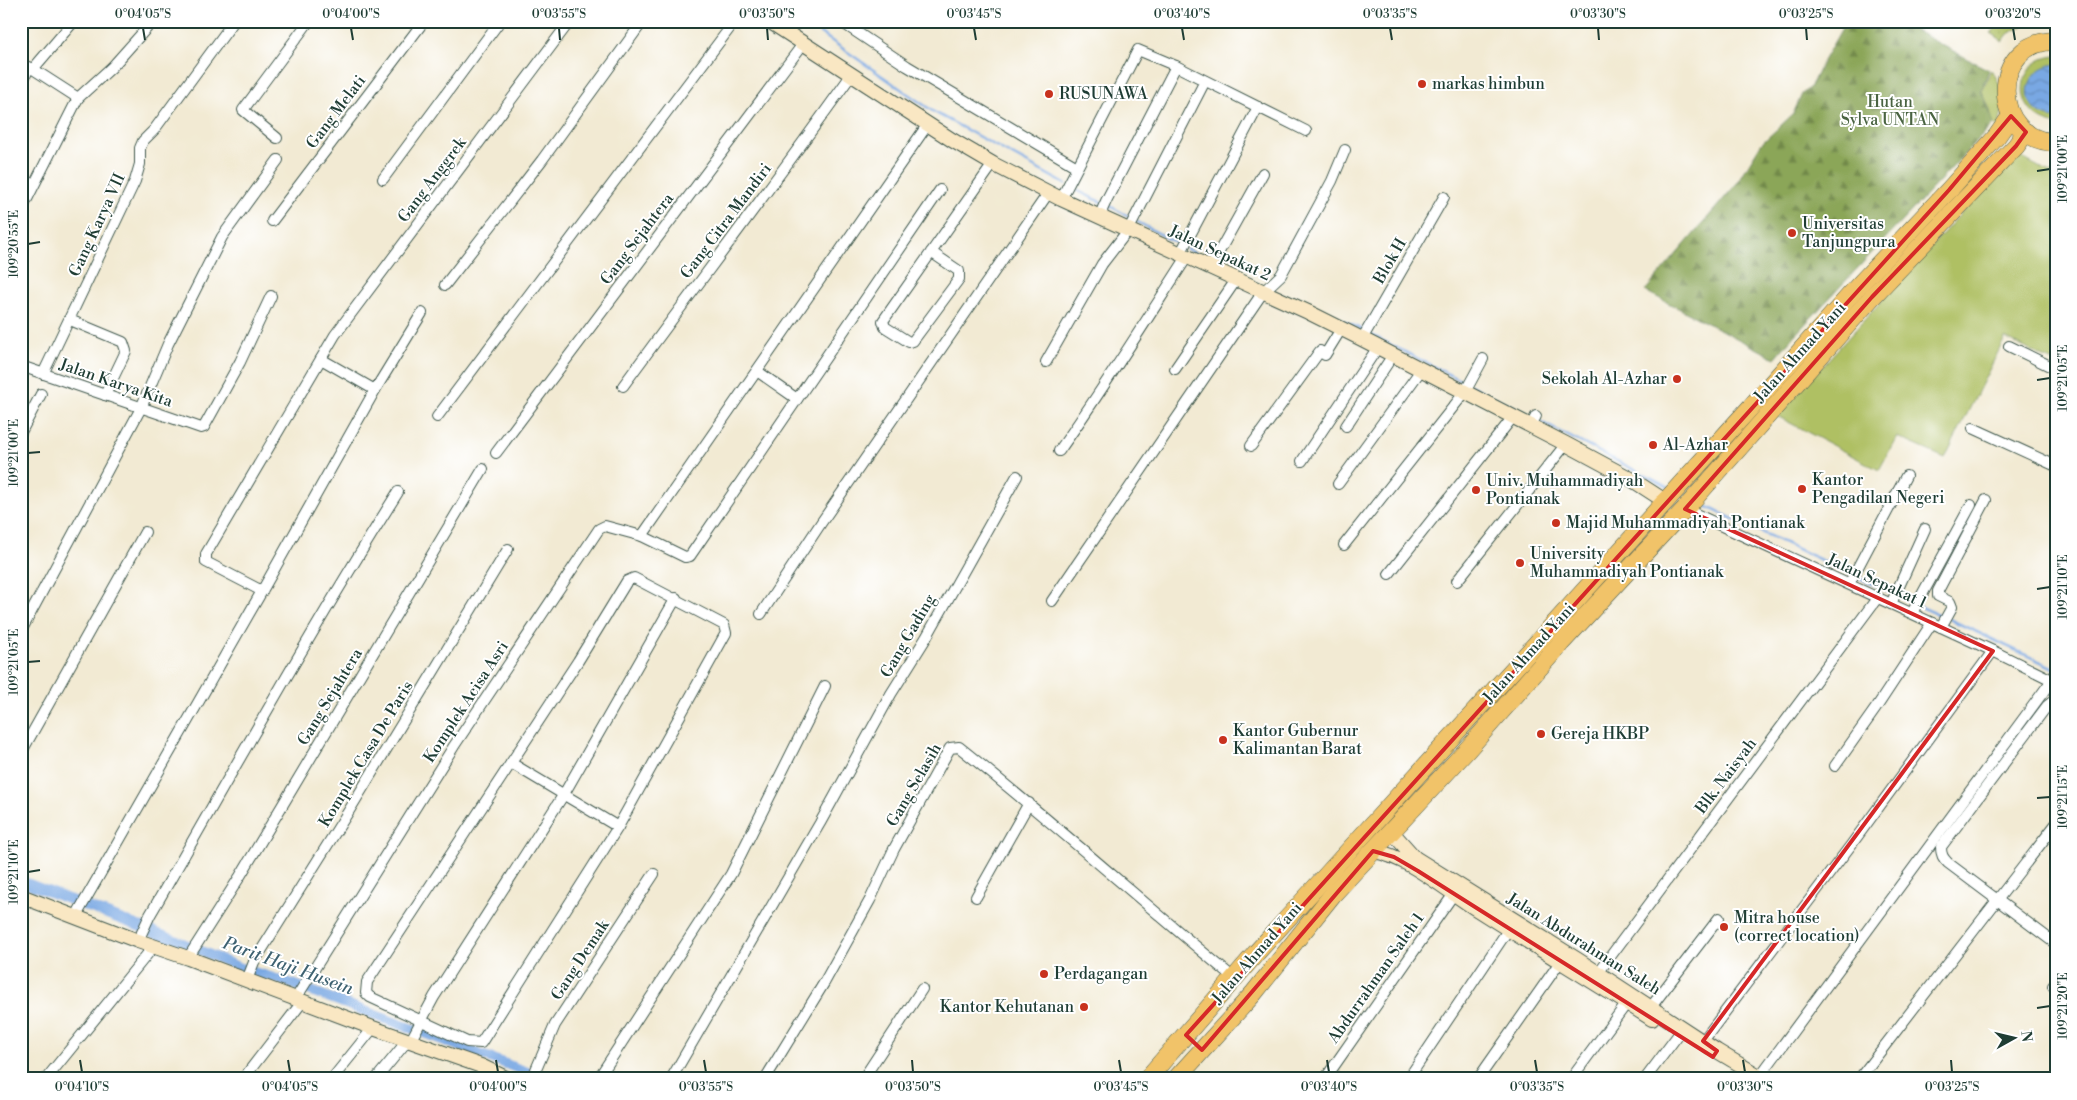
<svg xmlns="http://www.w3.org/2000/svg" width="2077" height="1100" viewBox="0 0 2077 1100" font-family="'Libre Bodoni',serif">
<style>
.grass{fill:url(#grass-dots);stroke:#677e4c}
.forest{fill:url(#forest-firs);stroke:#557246}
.park{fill:#afc063;stroke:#677e4c}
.water{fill:url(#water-waves);stroke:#4c728c}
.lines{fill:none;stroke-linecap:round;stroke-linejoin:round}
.stream{stroke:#79a8e3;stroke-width:2.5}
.canal{stroke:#79a8e3;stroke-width:10}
.street-casing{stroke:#3f574c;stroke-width:12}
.secondary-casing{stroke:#3f574c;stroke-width:16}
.highway-casing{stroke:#3f574c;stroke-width:19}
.street{stroke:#fff;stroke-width:10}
.secondary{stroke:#f9e7c3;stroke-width:14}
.highway{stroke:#f1c369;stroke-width:18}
.marked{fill:none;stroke:#d62828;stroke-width:4;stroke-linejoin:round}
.ticks{fill:none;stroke:#1f3d34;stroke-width:2}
.poi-dot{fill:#c8321e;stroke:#fff;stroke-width:2}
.labels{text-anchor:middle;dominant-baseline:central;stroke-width:4;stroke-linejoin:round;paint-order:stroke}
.poi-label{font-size:16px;fill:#1f3d34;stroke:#fff;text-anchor:start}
.park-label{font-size:16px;fill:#4a6442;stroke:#fff}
.street-label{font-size:16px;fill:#1f3d34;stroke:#fff}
.water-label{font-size:18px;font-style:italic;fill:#3e6271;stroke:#fff}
.neatline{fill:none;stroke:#1f3d34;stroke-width:2}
.ticks-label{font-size:12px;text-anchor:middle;fill:#1f3d34}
</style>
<defs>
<pattern id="grass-dots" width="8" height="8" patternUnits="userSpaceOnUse" patternTransform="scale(1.25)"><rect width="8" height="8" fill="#afc063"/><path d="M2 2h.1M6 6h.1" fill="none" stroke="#8e9d52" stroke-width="1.8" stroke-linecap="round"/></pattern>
<pattern id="forest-firs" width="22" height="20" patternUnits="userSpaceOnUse" patternTransform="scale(1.25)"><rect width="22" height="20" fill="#8ba659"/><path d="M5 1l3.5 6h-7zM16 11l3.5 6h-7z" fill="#71884a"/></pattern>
<pattern id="water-waves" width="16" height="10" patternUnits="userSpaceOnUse" patternTransform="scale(1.25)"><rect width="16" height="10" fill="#79a8e3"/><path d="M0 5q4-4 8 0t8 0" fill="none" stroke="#638ab9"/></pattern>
</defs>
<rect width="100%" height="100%" fill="#fff"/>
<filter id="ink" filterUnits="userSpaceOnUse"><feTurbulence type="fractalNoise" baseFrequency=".02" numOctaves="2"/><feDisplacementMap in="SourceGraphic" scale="10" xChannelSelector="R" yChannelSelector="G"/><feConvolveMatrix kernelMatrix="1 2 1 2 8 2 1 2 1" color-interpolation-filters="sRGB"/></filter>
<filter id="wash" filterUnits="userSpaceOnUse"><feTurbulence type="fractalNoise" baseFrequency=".0096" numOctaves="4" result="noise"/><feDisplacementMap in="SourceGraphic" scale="20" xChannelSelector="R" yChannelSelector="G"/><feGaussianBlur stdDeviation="1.12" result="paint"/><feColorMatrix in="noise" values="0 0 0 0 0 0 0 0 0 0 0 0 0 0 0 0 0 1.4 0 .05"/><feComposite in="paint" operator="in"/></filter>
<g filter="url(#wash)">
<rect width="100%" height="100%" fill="#f2ead3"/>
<path class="grass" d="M2002,21H2031L2008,34L2003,41L1991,33Z"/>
<path class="forest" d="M1846,21H1897L1989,70L1981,91L1988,107L1993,124L1793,337L1775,358L1645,291L1738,182L1761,144L1793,114L1802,94L1811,86L1823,61Z"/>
<g class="park">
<path d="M2056,56V124H2054C2012,116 2013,59 2056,56Z"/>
<path d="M1991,70C2005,86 2005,108 1998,127L1994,125L1989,107L1982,91Z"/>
<path d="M2015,154L2050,173L2056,171V363L2005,338L1945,458L1897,437L1879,470L1777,416Z"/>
</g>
<path class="water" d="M2056,64V118C2019,116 2019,69 2056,64Z"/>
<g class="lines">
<g class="stream">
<path d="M803,21L934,112L1065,184"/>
<path d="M1070,187L1103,203"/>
<path d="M1108,205L1132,218"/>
<path d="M1136,221L1182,246"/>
<path d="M1187,249L1197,254"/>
<path d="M1323,312L1363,330"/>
<path d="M1368,333L1466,383"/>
<path d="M1470,385L1532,417"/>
<path d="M1537,420L1670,488"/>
<path d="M1699,503L1851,574"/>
<path d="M1856,576L1894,594"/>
<path d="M1899,596L1914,603"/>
<path d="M1919,606L1944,617"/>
<path d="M1949,619L2056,669"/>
</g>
<path class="canal" d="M21,881L185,944L241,968L290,983L546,1079"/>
</g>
</g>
<g filter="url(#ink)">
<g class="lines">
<defs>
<g id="street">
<path d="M840,21L907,66L1077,167"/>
<path d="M21,64L33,69L78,98"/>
<path d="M33,69L74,21"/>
<path d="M21,84L29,68"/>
<path d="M277,138L243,110L309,21"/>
<path d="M383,179L500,21"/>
<path d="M1061,199L1138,50L1176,66L1306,131"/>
<path d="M21,211L78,98L112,67L153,21"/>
<path d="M1103,218L1102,210L1107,199L1176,66"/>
<path d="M272,221L424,21"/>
<path d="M931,252L959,271V279L913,341L909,342L885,327L883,321L993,164"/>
<path d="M1180,254L1258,107"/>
<path d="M1210,268L1263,173"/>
<path d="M445,285L542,160L643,21"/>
<path d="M70,320L123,342L126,351L105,395"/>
<path d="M1362,339L1444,197"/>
<path d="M2009,346L2056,369"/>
<path d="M321,359L375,390"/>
<path d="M1046,362L1102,264L1129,229L1205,81"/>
<path d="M21,366L201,428L204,427L240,362L271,296"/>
<path d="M1175,369L1236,280"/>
<path d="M757,371L797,399"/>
<path d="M43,374L135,181L140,164V148L143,141L154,130L234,21"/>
<path d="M623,386C699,282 777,180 852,74"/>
<path d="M437,417L735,21"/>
<path d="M1346,426L1393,355"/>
<path d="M1531,426L1536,416"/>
<path d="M1973,428L2056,466"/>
<path d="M21,432L41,394"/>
<path d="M1251,446L1320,351L1325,355L1341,329"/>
<path d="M1059,451C1104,388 1145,322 1187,257"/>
<path d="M496,453L803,44"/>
<path d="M1302,461L1378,347"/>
<path d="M1338,484L1421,370"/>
<path d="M1685,509L1993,651L2056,682"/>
<path d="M642,536L928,124"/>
<path d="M1344,545L1465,392L1483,359"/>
<path d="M1389,574L1513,417"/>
<path d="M634,578L724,625L726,633L618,827L481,1043L467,1042L370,997L366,993L367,982L578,661L627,581Z"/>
<path d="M1457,581L1566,444"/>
<path d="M1849,584L1906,476"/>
<path d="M262,591L206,562V554L335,335L570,21"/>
<path d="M1052,601L1263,292L1281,275L1332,181L1345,150"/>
<path d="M1891,604L1925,529"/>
<path d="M1912,613L1971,505"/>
<path d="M761,614L821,523L1049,192"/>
<path d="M1941,627L1952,607L1950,602L1938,596V591L1986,500"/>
<path d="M21,631L141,408L168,344L222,237L278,160"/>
<path d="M2056,699L2047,706L1941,847C1941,855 1943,858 1948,863L2056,944"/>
<path d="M21,753L145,532"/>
<path d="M511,763L618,827"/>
<path d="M1835,766L1876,708L1932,623"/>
<path d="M976,897L1029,803"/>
<path d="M76,916L262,591L375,390L422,313"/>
<path d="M138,941L150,915C232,773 311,630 398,492"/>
<path d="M188,958L239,878L483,469"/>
<path d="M1598,973L1878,597"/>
<path d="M247,980L254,962L350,809L508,549"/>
<path d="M2053,986L2056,983"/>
<path d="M296,998L454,746L599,529L605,526L642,536L685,557L690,556L940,190"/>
<path d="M1651,1007L1719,918"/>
<path d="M411,1040L434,997L564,794L676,598"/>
<path d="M1703,1041L1851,845L1993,651"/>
<path d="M1760,1076L2052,680"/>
<path d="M46,1079L154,946"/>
<path d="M243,1079L303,1001"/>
<path d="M332,1079L373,1028"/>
<path d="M376,1079L408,1040"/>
<path d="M532,1079L555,1025L654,874"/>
<path d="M598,1079L731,874L825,686"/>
<path d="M671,1079L820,823L891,694L926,638L1017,476"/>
<path d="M765,1079L824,983L870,900L894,849L950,748L959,747C1053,822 1142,902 1235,979"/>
<path d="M863,1079L922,989"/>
<path d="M1325,1079L1453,895"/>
<path d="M1408,1079L1508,930"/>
<path d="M1478,1079L1560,962"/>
<path d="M1571,1079L1627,1003"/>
<path d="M1645,1079L1678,1035"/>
<path d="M1859,1079L2056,824"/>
</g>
<g id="secondary">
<path d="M769,21L952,140L993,164L1061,199L1308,312L1362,339L1566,444L1631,479L1665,501"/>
<path d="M1391,831L1415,858L1578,960L1717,1051L1764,1079"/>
<path d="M1373,851C1406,855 1449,892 1478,910C1536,947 1594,982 1652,1019"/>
<path d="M21,896L138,941L188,958L373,1028L481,1066L508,1079"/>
</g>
<g id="highway">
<path d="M2056,41C1988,40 1990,142 2056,142"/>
<path d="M1147,1079L1257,952L1750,408L1859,285L1949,190L1997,136L2011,116"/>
<path d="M1176,1079L1253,994L1333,894L1467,750L1561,643L1685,509L1872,297L2016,146L2026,132"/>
</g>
</defs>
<use href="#street" class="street-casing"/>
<use href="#secondary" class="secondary-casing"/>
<use href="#highway" class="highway-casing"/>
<use href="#street" class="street"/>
<use href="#secondary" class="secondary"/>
<use href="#highway" class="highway"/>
</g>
</g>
<path class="marked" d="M2011,116L2026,132L2016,146L1872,297L1685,509L1993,651L1703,1041L1717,1051L1713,1057L1418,871L1394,857L1373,851L1202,1050L1186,1035L1949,190Z"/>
<path class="ticks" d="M143,28L145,40M351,28L353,40M559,28L560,40M767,28L768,40M974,28L976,40M1182,28L1184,40M1390,28L1392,40M1598,28L1599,40M1806,28L1807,40M2013,28L2015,40M2037,171L2050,169M28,244L40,242M2037,380L2050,378M28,453L40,452M2037,589L2050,587M28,662L40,661M2037,798L2050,797M28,872L40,870M2037,1008L2050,1006M80,1060L82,1072M288,1060L290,1072M496,1060L498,1072M704,1060L706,1072M912,1060L913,1072M1119,1060L1121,1072M1327,1060L1329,1072M1535,1060L1537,1072M1743,1060L1745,1072M1951,1060L1952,1072"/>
<g class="poi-dot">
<circle cx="1422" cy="84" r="5"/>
<circle cx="1049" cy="94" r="5"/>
<circle cx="1792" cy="233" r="5"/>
<circle cx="1677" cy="379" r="5"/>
<circle cx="1653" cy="445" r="5"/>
<circle cx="1802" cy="489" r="5"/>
<circle cx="1476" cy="490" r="5"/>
<circle cx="1556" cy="523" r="5"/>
<circle cx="1520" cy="563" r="5"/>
<circle cx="1541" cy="734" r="5"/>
<circle cx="1223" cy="740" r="5"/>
<circle cx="1724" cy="927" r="5"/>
<circle cx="1044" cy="974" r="5"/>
<circle cx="1084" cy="1007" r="5"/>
</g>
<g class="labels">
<g class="poi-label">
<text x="1432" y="84">markas himbun</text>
<text x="1059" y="94">RUSUNAWA</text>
<text x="1802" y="224">Universitas<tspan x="1802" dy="18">Tanjungpura</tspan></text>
<text x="1667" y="379" text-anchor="end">Sekolah Al-Azhar</text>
<text x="1663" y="445">Al-Azhar</text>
<text x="1812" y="480">Kantor<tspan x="1812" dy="18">Pengadilan Negeri</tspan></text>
<text x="1486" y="481">Univ. Muhammadiyah<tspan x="1486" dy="18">Pontianak</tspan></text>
<text x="1566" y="523">Majid Muhammadiyah Pontianak</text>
<text x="1530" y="554">University<tspan x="1530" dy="18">Muhammadiyah Pontianak</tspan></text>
<text x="1233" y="731">Kantor Gubernur<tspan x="1233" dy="18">Kalimantan Barat</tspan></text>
<text x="1551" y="734">Gereja HKBP</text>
<text x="1734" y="918">Mitra house<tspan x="1734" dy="18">(correct location)</tspan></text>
<text x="1054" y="974">Perdagangan</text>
<text x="1074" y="1007" text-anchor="end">Kantor Kehutanan</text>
</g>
<g class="park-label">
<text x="1890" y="102">Hutan<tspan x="1890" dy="18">Sylva UNTAN</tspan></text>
</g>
<g class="street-label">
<text transform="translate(336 112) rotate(-53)">Gang Melati</text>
<text transform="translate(432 180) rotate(-53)">Gang Anggrek</text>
<text transform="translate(726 221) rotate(-53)">Gang Citra Mandiri</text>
<text transform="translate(97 225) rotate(-65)">Gang Karya VII</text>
<text transform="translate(637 239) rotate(-53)">Gang Sejahtera</text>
<text transform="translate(1220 253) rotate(25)">Jalan Sepakat 2</text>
<text transform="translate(1390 261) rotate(-60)">Blok H</text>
<text transform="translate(1800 352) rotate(-48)">Jalan Ahmad Yani</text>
<text transform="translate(116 383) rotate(19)">Jalan Karya Kita</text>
<text transform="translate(1877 581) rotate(25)">Jalan Sepakat 1</text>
<text transform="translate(908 636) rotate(-60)">Gang Gading</text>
<text transform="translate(1529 653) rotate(-48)">Jalan Ahmad Yani</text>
<text transform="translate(330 697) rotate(-59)">Gang Sejahtera</text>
<text transform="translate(466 702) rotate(-57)">Komplek Acisa Asri</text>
<text transform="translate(366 754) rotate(-59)">Komplek Casa De Paris</text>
<text transform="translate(1726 776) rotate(-53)">Blk. Naisyah</text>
<text transform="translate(914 785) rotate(-60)">Gang Selasih</text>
<text transform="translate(1584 944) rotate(32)">Jalan Abdurahman Saleh</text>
<text transform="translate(1257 953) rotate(-49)">Jalan Ahmad Yani</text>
<text transform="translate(580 960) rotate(-57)">Gang Demak</text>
<text transform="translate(1376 978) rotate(-55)">Abdurrahman Saleh 1</text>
</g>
<g class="water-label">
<text transform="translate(288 966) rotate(20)">Parit Haji Husein</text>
</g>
</g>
<rect width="2077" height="1100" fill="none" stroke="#fff" stroke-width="55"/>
<g transform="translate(2014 1038) rotate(82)" stroke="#ffffff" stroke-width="4" paint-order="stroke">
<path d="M0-4L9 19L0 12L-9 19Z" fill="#1f3d34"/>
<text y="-8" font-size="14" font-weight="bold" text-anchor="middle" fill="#1f3d34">N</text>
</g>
<rect x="28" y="28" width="2022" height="1044" class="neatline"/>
<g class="ticks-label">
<text x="143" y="18">0°04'05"S</text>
<text x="351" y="18">0°04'00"S</text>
<text x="559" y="18">0°03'55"S</text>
<text x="767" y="18">0°03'50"S</text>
<text x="974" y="18">0°03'45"S</text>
<text x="1182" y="18">0°03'40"S</text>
<text x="1390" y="18">0°03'35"S</text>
<text x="1598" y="18">0°03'30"S</text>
<text x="1806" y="18">0°03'25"S</text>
<text x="2013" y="18">0°03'20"S</text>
<text transform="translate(2063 169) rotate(-90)" y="4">109°21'00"E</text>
<text transform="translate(14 244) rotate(-90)" y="4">109°20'55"E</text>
<text transform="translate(2063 378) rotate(-90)" y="4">109°21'05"E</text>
<text transform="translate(14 453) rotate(-90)" y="4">109°21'00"E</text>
<text transform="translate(2063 587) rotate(-90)" y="4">109°21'10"E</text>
<text transform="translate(14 662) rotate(-90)" y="4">109°21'05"E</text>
<text transform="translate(2063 797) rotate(-90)" y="4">109°21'15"E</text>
<text transform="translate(14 872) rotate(-90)" y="4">109°21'10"E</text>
<text transform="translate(2063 1006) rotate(-90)" y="4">109°21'20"E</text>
<text x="82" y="1091">0°04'10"S</text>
<text x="290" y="1091">0°04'05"S</text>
<text x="498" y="1091">0°04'00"S</text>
<text x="706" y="1091">0°03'55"S</text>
<text x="913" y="1091">0°03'50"S</text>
<text x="1121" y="1091">0°03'45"S</text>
<text x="1329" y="1091">0°03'40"S</text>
<text x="1537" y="1091">0°03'35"S</text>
<text x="1745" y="1091">0°03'30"S</text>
<text x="1952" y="1091">0°03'25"S</text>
</g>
</svg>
